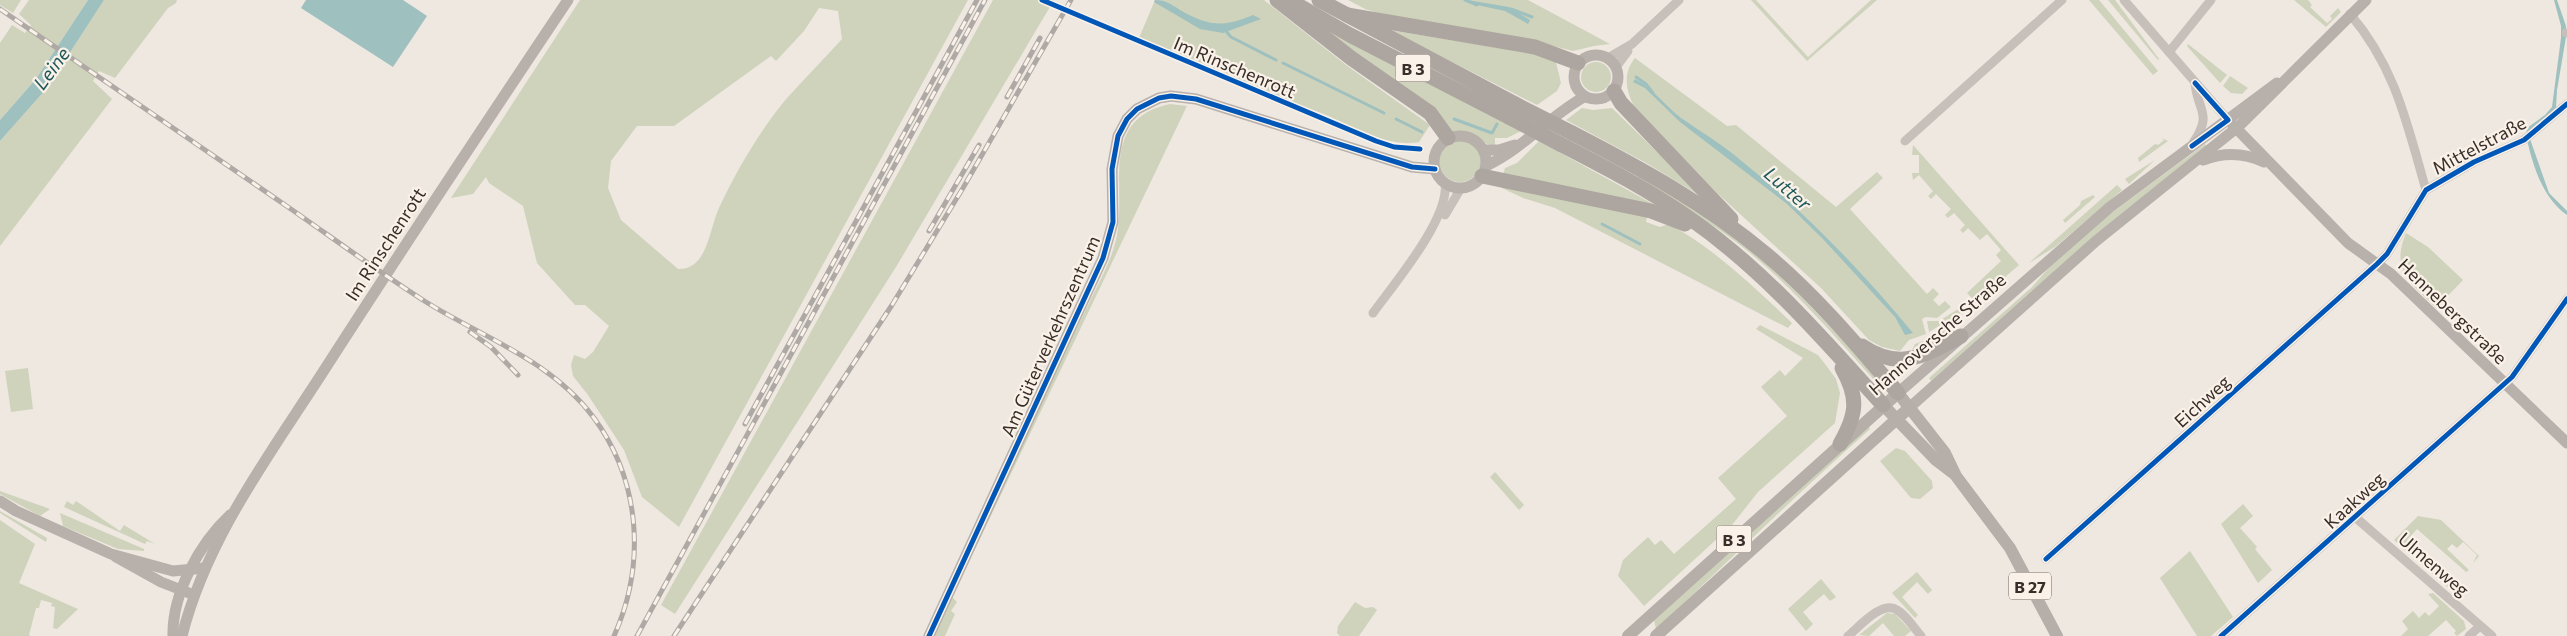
<svg xmlns="http://www.w3.org/2000/svg" width="2567" height="636" viewBox="0 0 2567 636" font-family="Commissioner,sans-serif">
<style>
.green{fill:#cfd3bb;fill-rule:evenodd}
.water{fill:#9ec0bf}
.lines{fill:none;stroke-linecap:round;stroke-linejoin:round}
.stream{stroke:#9ec0bf;stroke-width:3}
.street{stroke:#c7c0ba;stroke-width:9}
.secondary{stroke:#b7b0ab;stroke-width:11}
.primary{stroke:#b6aea9;stroke-width:12}
.highway{stroke:#ada6a0;stroke-width:15}
.rail-casing{stroke:#aea9a5;stroke-width:5}
.rail{stroke:#faf2e9;stroke-width:3;stroke-dasharray:9;stroke-linecap:butt}
.highway-bridge{stroke:#ada6a0;stroke-width:15}
.cycleway-casing{stroke:#faf2e9;stroke-width:8}
.cycleway{stroke:#0057b8;stroke-width:5}
.labels{text-anchor:middle;dominant-baseline:central;stroke-width:4.5;stroke-linejoin:round;paint-order:stroke}
.shield{fill:#faf2e9;stroke:#726862;stroke-width:1}
.shield-label{font-size:16px;font-weight:bold;fill:#382d28}
.street-label{font-size:18px;fill:#382d28;stroke:#faf2e9}
.water-label{font-size:19px;font-style:italic;fill:#1d585a;stroke:#faf2e9}
</style>
<rect width="100%" height="100%" fill="#eee8e1"/>
<g class="green">
<path d="M0,0H21L13,13L0,5Z"/>
<path d="M29,0H88L36,79L0,120V43L12,25L25,33L31,25L19,14Z"/>
<path d="M104,0H177L176,3L168,8L115,78L99,71L93,81L112,99L0,246V141L47,88Z"/>
<path d="M580,0H968L679,527L642,497L624,450L588,395L573,376L571,365L574,355L585,359L593,352L609,326L585,305H575L537,263L523,206L489,183L486,177L473,194L451,198ZM819,8L838,11L842,39C824,59 805,78 787,98C761,129 736,171 719,208C709,229 708,270 678,269L621,220L608,188L611,161L637,126H674L771,56L776,61L804,31Z"/>
<path d="M993,0H1054L896,267L675,614L661,605Z"/>
<path d="M1155,0H1264L1346,65L1430,125L1419,142C1388,148 1354,127 1326,115C1263,91 1201,64 1139,38Z"/>
<path d="M1348,0H1528L1610,44L1594,46L1573,51L1533,41L1385,15L1365,9Z"/>
<path d="M1751,0H1756L1808,57L1871,0H1877L1807,61Z"/>
<path d="M2089,0H2099L2158,71L2153,75Z"/>
<path d="M2108,0H2115L2159,59L2158,60Z"/>
<path d="M2294,0H2308L2312,5L2310,7L2327,23L2332,19L2330,16L2338,8L2341,12L2326,27Z"/>
<path d="M1322,28L1521,131L1507,138H1495V145C1477,145 1473,128 1451,132Z"/>
<path d="M1389,30L1537,54L1556,62L1561,83L1557,91L1537,105Z"/>
<path d="M2188,44L2227,75L2220,83L2187,46Z"/>
<path d="M1635,58L1727,126L1736,125L1836,207L1877,172L1883,178L1850,209L1927,294L1933,288L1939,294L1933,300L1939,306L1945,301L1951,307L1937,318L1926,317L1922,319L1926,334L1909,340L1900,351L1882,347L1869,340L1820,287L1717,193L1635,108C1626,91 1622,74 1635,58Z"/>
<circle cx="1596" cy="77" r="15"/>
<path d="M2230,76L2248,88L2242,94L2231,93L2223,86Z"/>
<path d="M1170,104L1187,106L952,597L957,602L951,611L955,614L945,636H935C972,554 1008,472 1046,391C1061,360 1076,330 1091,299C1099,282 1109,265 1114,247C1131,196 1094,120 1170,104Z"/>
<path d="M1582,108L1593,110L1612,108L1699,193L1697,194L1648,164L1566,120Z"/>
<path d="M2162,138L2168,141L2139,162L2138,158L2155,144L2158,145L2164,140Z"/>
<circle cx="1460" cy="161" r="21"/>
<path d="M1539,141L1662,209L1503,175L1505,168L1517,163Z"/>
<path d="M2205,144L2207,146L2094,236L1931,381L1929,378L2032,287L2053,263L2106,217Z"/>
<path d="M1913,145L2019,265L1976,302L1967,293L2001,261L1996,255L2001,250L1987,234L1980,240L1968,228L1963,233L1960,230L1965,225L1954,213L1948,218L1945,215L1951,209L1936,194L1931,199L1928,196L1933,191L1919,175L1913,180L1912,173H1919V155H1912Z"/>
<path d="M2155,160L2129,184L2125,179Z"/>
<path d="M1638,176C1677,199 1718,222 1752,251C1798,290 1837,334 1878,379L1875,381C1835,336 1796,291 1749,252C1714,224 1675,202 1637,179Z"/>
<path d="M1501,185L1647,217L1646,222L1660,227L1669,224C1715,249 1754,287 1792,323L1788,328L1555,208L1523,198L1502,188Z"/>
<path d="M2117,185L2122,190L2055,247L2029,263Z"/>
<path d="M2093,195L2095,197L2065,223L2063,220L2080,205L2081,201Z"/>
<path d="M2406,233L2428,247L2463,280L2436,308C2411,283 2390,271 2406,233Z"/>
<path d="M1963,306L1965,310L1929,332L1927,321H1939Z"/>
<path d="M1965,319L1937,340L1912,350L1915,344L1929,339Z"/>
<path d="M1760,325L1818,355L1828,368L1836,379L1840,393L1835,423L1758,492L1732,525L1644,606L1618,576L1623,560L1648,537L1655,545L1661,540L1674,554L1736,499L1718,478L1787,416L1761,387L1780,370L1785,376L1803,358L1756,329Z"/>
<path d="M28,368L33,409L11,412L5,371Z"/>
<path d="M1868,426L1870,429C1797,494 1728,562 1656,629L1654,620Z"/>
<path d="M1896,448L1905,451L1932,481L1933,488L1920,499L1911,498L1880,461Z"/>
<path d="M1495,472L1524,505L1519,510L1490,477Z"/>
<path d="M0,491L50,509L40,516L0,494Z"/>
<path d="M67,501L73,505L76,501L120,531L124,525L155,544L147,541L145,544L64,507Z"/>
<path d="M2243,504L2253,516L2240,528L2257,547L2255,549L2272,570L2258,583L2221,524Z"/>
<path d="M0,511L47,538L46,542L0,513Z"/>
<path d="M60,513L144,549V551L118,549L63,526Z"/>
<path d="M2418,516L2441,520L2479,556L2473,563L2477,555L2463,542L2457,548L2452,544L2447,549L2469,570L2466,572L2417,529L2407,540L2465,591L2459,597L2394,540Z"/>
<path d="M0,520L35,544L19,583L78,609L57,629L53,628L55,607L51,606L52,603L41,600L39,608H36L29,635L31,636H0Z"/>
<path d="M2190,551L2233,617L2211,636H2197L2160,578Z"/>
<path d="M1917,572L1932,590L1928,594L1917,582L1902,597L1918,615L1915,618L1892,593Z"/>
<path d="M1821,579L1836,597L1830,601L1824,594L1803,612L1813,624L1806,631L1788,609Z"/>
<path d="M2433,593L2464,621L2466,629L2457,636L2454,633L2456,631L2446,620L2428,636H2401L2408,629L2402,621L2413,611L2419,618L2425,612L2429,616L2439,606L2428,594Z"/>
<path d="M1355,602L1365,608L1373,607L1377,610L1359,636H1340L1337,633L1338,626Z"/>
<path d="M1887,613L1895,614L1911,631L1905,636H1894L1883,623L1869,636L1859,635Z"/>
</g>
<g class="water">
<path d="M88,0H104L47,88L0,141V120L36,79Z"/>
<path d="M306,0H403L427,16L393,67L301,8Z"/>
<path d="M1155,0C1165,0 1171,4 1180,10C1209,26 1222,28 1253,15L1261,19L1223,33L1200,29L1154,2Z"/>
<path d="M1467,0L1509,7L1530,20L1528,24L1505,11L1477,5Z"/>
<path d="M2554,0H2557L2566,26V37L2557,90L2556,108L2530,139L2549,193L2567,211V215C2542,198 2532,163 2526,135L2527,128L2545,115L2552,107L2561,38V26Z"/>
<path d="M1635,79C1653,88 1665,106 1681,118C1700,131 1720,143 1738,158C1802,209 1860,269 1913,333L1905,335L1895,317L1822,238L1786,203L1680,122L1645,88L1633,82Z"/>
</g>
<g class="lines">
<g class="stream">
<path d="M1465,0L1477,5"/>
<path d="M1511,9L1532,17"/>
<path d="M1225,30L1231,37L1276,60"/>
<path d="M1283,63L1384,113"/>
<path d="M1636,77L1646,84L1653,93"/>
<path d="M1396,119L1422,132"/>
<path d="M1454,119L1492,133L1497,124"/>
<path d="M1602,224L1640,244"/>
</g>
<g class="street">
<path d="M2124,0L2228,120"/>
<path d="M2350,14C2396,68 2407,124 2426,190"/>
<path d="M2566,33H2567"/>
<path d="M2169,52L2211,0"/>
<path d="M1608,58L1632,44L1679,0"/>
<path d="M1616,67L1628,51"/>
<path d="M1905,141L2062,0"/>
<path d="M2193,143C2213,113 2198,113 2195,83"/>
<path d="M1445,215L1461,188"/>
<path d="M1373,313C1394,284 1450,218 1445,183"/>
<path d="M2355,517L2492,636"/>
<path d="M2046,559L2377,264L2387,254L2426,190L2474,162L2524,140L2567,104"/>
<path d="M1848,636C1859,627 1882,600 1897,610C1906,615 1914,628 1921,636"/>
<path d="M2221,636L2512,377L2567,299"/>
<path d="M2469,636L2480,626"/>
</g>
<g class="secondary">
<circle cx="1596" cy="77" r="22"/>
<path d="M2231,123L2348,243L2391,274L2567,443"/>
<circle cx="1460" cy="162" r="26"/>
<path d="M1484,150H1499L1515,145"/>
<path d="M2203,160C2224,152 2243,152 2264,162"/>
<path d="M1486,166C1524,148 1548,117 1584,97"/>
<path d="M1898,393L2110,207L2277,83"/>
<path d="M1909,408L2096,241L2239,126L2366,0"/>
<path d="M0,501L16,511L111,554L173,571L205,568"/>
<path d="M116,557L161,582L189,593"/>
<path d="M173,636C172,594 199,544 230,515"/>
<path d="M182,636C206,540 268,457 321,375C402,249 485,124 568,0"/>
<path d="M929,636L1103,258L1113,222L1112,169L1118,136L1127,119L1137,109L1159,98L1171,96L1196,99L1412,167L1435,169"/>
</g>
<g class="primary">
<path d="M1883,405L1936,460L1953,473"/>
<path d="M1628,636L1898,393L1945,453L1956,476L2010,548L2057,636"/>
<path d="M1656,636L1909,408"/>
</g>
<g class="highway">
<path d="M1277,0L1351,58L1430,113L1448,138"/>
<path d="M1289,0L1350,35L1509,117"/>
<path d="M1319,0L1515,104"/>
<path d="M1347,15L1535,47L1578,63"/>
<path d="M1614,91L1621,103L1731,219"/>
<path d="M1572,133C1640,168 1708,205 1767,255C1816,296 1857,345 1898,393"/>
<path d="M1560,144C1605,167 1651,191 1692,220C1765,271 1824,340 1883,405"/>
<path d="M1482,176L1651,211L1685,224"/>
<path d="M1862,346C1900,372 1925,355 1961,336"/>
<path d="M1840,444C1857,414 1859,398 1842,368"/>
</g>
<defs>
<g id="rail">
<path d="M0,9C96,75 192,141 288,207C334,239 379,272 426,302C484,338 552,361 594,418C641,482 646,565 614,636"/>
<path d="M1007,97L1040,38"/>
<path d="M929,231L979,145"/>
<path d="M470,332L491,347L518,375"/>
<path d="M745,424L977,0"/>
<path d="M637,636L985,0"/>
<path d="M674,636L892,305L963,188L1071,0"/>
</g>
</defs>
<use href="#rail" class="rail-casing"/>
<use href="#rail" class="rail"/>
<g class="highway-bridge">
<path d="M1515,104L1572,133"/>
<path d="M1509,117L1560,144"/>
</g>
<defs>
<g id="cycleway">
<path d="M1042,0L1376,141L1394,147L1420,149"/>
<path d="M2192,146L2228,120L2195,83"/>
<path d="M2046,559L2377,264L2387,254L2426,190L2474,162L2524,140L2567,104"/>
<path d="M929,636L1103,258L1113,222L1112,169L1118,136L1127,119L1137,109L1159,98L1171,96L1196,99L1412,167L1435,169"/>
<path d="M2221,636L2512,377L2567,299"/>
</g>
</defs>
<use href="#cycleway" class="cycleway-casing"/>
<use href="#cycleway" class="cycleway"/>
</g>
<g class="labels">
<g class="shield">
<rect x="1395.5" y="54.5" width="35" height="27" rx="4"/>
<rect x="1716.5" y="525.5" width="35" height="27" rx="4"/>
<rect x="2009" y="572.5" width="42" height="27" rx="4"/>
</g>
<g class="shield-label">
<text x="1413" y="68">B 3</text>
<text x="1734" y="539">B 3</text>
<text x="2030" y="586">B 27</text>
</g>
<g class="street-label">
<text transform="translate(1235 67) rotate(23)">Im Rinschenrott</text>
<text transform="translate(2479 145) rotate(-28)">Mittelstraße</text>
<text transform="translate(385 244) rotate(-57)">Im Rinschenrott</text>
<text transform="translate(2453 311) rotate(44)">Hennebergstraße</text>
<text transform="translate(1937 334) rotate(-41)">Hannoversche Straße</text>
<text transform="translate(1050 336) rotate(-66)">Am Güterverkehrszentrum</text>
<text transform="translate(2202 401) rotate(-42)">Eichweg</text>
<text transform="translate(2354 500) rotate(-42)">Kaakweg</text>
<text transform="translate(2434 564) rotate(41)">Ulmenweg</text>
</g>
<g class="water-label">
<text transform="translate(51 68) rotate(-54)">Leine</text>
<text transform="translate(1788 188) rotate(41)">Lutter</text>
</g>
</g>
</svg>
